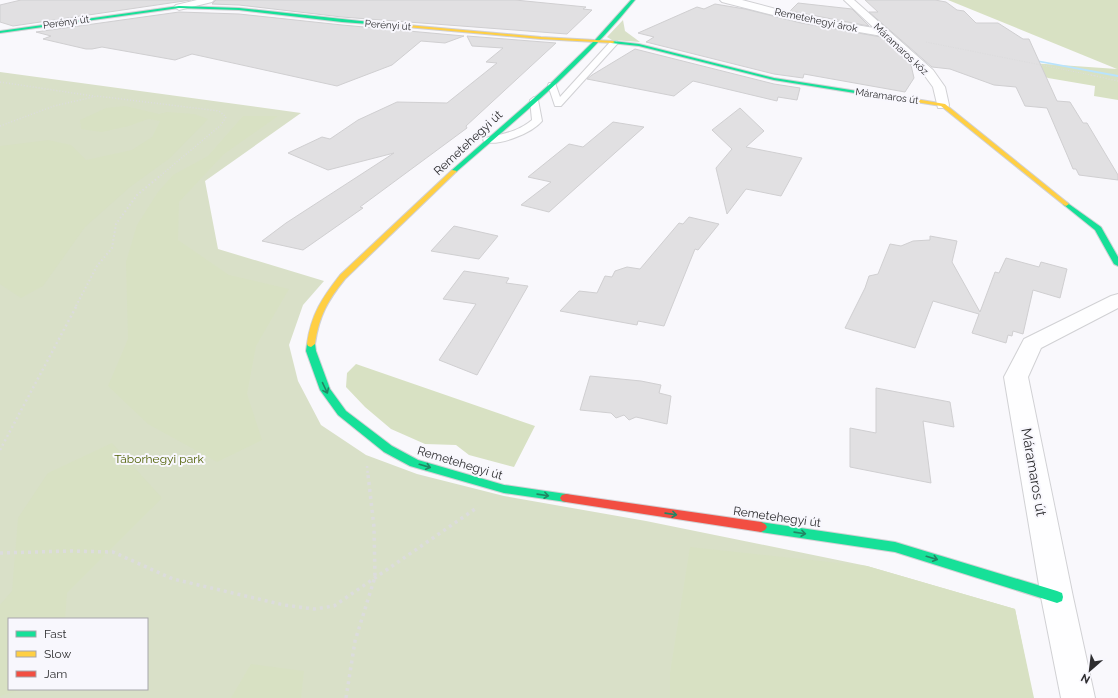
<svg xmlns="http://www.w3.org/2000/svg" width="1118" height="698" viewBox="0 0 1118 698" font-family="Raleway,sans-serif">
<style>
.green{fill:#d9e0c8;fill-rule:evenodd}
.forest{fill:#d8e1c3}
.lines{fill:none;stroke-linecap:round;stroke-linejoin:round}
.stream{fill:#b9e3fd;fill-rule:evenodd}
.building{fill:#e1e0e2;stroke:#d0cfd1}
.lane-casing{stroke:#d1d1d4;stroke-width:2}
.street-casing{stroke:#d1d1d4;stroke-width:2}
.fast-casing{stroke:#d1d1d4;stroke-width:2}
.slow-casing{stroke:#d1d1d4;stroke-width:2}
.jam-casing{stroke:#d1d1d4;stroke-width:2}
.path-far4{stroke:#dcdcdd;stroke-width:1;stroke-dasharray:1 1.5;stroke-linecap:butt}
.path-far3{stroke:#dcdcdd;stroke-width:1.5;stroke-dasharray:1 2;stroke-linecap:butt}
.path-far2{stroke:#dcdcdd;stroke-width:2;stroke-dasharray:1.5 2.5;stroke-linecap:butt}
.path-far1{stroke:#dcdcdd;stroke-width:2.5;stroke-dasharray:2 3;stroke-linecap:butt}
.path{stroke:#dcdcdd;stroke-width:3.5;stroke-dasharray:3 4;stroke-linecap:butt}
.lane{fill:#fefeff;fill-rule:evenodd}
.street{fill:#fefeff;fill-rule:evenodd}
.fast{fill:#16e098;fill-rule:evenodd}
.slow{fill:#ffcf43;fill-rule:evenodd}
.jam{fill:#f24e42;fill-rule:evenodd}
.oneway{stroke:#228664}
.labels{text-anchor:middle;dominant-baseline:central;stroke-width:4;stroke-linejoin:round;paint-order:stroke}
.far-street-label{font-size:10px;fill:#2d2d2f;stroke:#f8f7fd}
.street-label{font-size:12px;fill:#2d2d2f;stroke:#f8f7fd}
.park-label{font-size:12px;fill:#4f6004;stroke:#f8f7fd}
.near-street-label{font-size:14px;fill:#2d2d2f;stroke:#f8f7fd}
</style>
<rect width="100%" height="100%" fill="#f9f8fc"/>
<g class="green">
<path d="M623,20L625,31L640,42L612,40L607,37Z"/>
<path d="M0,72L301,113L205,181L218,249L324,281L303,305L289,345L298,381L321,425L366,455L417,474L504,496L646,521L867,566L1015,609L1033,698H0ZM9,619H147V689H9Z"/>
</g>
<g class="forest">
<path d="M948,0H1118V100L1094,96L1095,86L1048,78L1017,62L1117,69Z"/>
<path d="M125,106L159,114L167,112L194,114L208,119L170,158L130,187L85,227L43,286L21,298L0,284V146L48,140L71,145L86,160L132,150L152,137L160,121L148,119L129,126L102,132L81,129L80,120L106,108Z"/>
<path d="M243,116H278L224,154L179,202L178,240L229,275L289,289L256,346L247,394L262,440L217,462L148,424L108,386L128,339L126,262L137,225L158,192L173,175L208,156Z"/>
<path d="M356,364L535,426L514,467L469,455L456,445L425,444L391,429L365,407L346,387L347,373Z"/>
<path d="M112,443L162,498L67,593L65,619H9V689H24L0,696V605L12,591L18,518L48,473Z"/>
<path d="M690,547L867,566L1015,609L1034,698H670V673Z"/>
<path d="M251,664L304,671L301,698H231Z"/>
</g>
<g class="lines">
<path class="stream" d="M1025,58L1118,75V77L1027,60Z"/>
</g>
<g class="building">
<path d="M21,0H191L13,26L0,22V5Z"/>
<path d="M216,0H515L586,7L583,9L592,10L567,34L342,17L239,5L212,4Z"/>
<path d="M865,0H935L946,2L957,10L964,11L976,23H998L1023,39H1029L1057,101L1070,102L1083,123H1087L1118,175V180L1079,175L1076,169H1073L1068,157L1047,108L1025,106L1016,87L994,85L950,69L932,67L869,12H878Z"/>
<path d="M798,3L852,9L869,26L790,11Z"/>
<path d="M715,4L745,9L801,23L881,37L911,65L914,78L905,92L804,74L803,78L774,74L646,42L654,37L638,33L697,7L704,9Z"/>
<path d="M179,12L239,14L342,25L464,36L445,43L421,41L392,65L337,86L192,54L175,60L102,47L92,49H86L43,39L51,36L36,32Z"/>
<path d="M467,36L556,43L466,126L467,128L360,207L363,208L303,250L262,241L286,223L394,153L328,170L288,153L322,137L330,139L358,120L397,102L447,103L497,63L486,62L503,48L472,46Z"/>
<path d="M635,49L774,84L800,88L797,100L778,97L777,101L693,81L674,96L587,79L592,75Z"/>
<path d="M740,108L764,131L746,147L802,158L781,196L746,189L727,214L716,168L732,149L712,130Z"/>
<path d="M613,122L644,127L549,212L521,205L551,182L528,177L569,144L583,147Z"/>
<path d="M689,217L719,224L698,250L695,249L664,326L638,321L637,325L560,311L579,291L597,293L605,276L612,277L615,271L627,267L640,269L679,223L683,224Z"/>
<path d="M454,226L498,236L479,259L431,251Z"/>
<path d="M930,236L957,241L952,262L980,312L995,272L999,273L1006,258L1039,267L1041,262L1067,269L1060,298L1033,290L1023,334L1013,331L1012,336L1008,335L1006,343L972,333L979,314L933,301L915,348L845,328L865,288L869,276L878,274L890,244L901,246L913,241L930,240Z"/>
<path d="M464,271L509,278L506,283L528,286L477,375L439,360L476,304L443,299Z"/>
<path d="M590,376L641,381L661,385L659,393L671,396L667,424L636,417L629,420L624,415L616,418L611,413L580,410Z"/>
<path d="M876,388L950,402L954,427L923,421L931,483L850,467V428L876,433Z"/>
</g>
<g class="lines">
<defs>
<g id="lane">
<path d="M611,41H617L618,43L561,106H555L548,85L549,83H555L560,97Z"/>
<path d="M534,97L538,100L542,121C532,133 500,146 485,142L483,140L485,138C502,134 518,132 532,120L530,100Z"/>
</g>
<g id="street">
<path d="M197,0H214L212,2L179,10L174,7L176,5Z"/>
<path d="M720,0H742L802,16L874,28L844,0H854L933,70L945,87L949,105L948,108H938L933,87L925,76L882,36L801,22L722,2Z"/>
<path d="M1118,294V308L1041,348L1028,377L1073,597L1095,698H1061L1041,597L1004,377L1024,339L1111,296Z"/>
</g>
<g id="fast">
<path d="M631,0H635C583,65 518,118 456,172H452V170L550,84L596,39Z"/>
<path d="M179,6L239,8L398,25L396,26L342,22L239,10L179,8L0,33V31Z"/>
<path d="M613,41L639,44L774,78L889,96L886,98L774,80L639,46L611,43Z"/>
<path d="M1066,202L1101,227L1118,257V266L1114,264L1095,230L1064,205L1063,204Z"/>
<path d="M311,341L315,344L316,351L330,389L346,411L392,446L418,460L504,485L566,494L570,495L572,498L570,501L566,502L504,493L410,466L384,452L338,415L320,390L306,351L307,344Z"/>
<path d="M761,522L895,542L1057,591L1062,593L1063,597L1062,601L1057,603L895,552L761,532L757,530L755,527L757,524Z"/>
</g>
<g id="slow">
<path d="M396,24L541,37L613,41L615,42L613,43L541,39L395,26Z"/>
<path d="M886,94L945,104L1069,204L1066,206L1064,205L941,106L884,97L883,96Z"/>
<path d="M452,170L457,171L345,279C328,300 319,316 315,344L311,347L308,346L307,344C311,315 322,298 340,275Z"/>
</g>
<path id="jam" d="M566,494L761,522L765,524L767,527L765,530L761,532L566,502L562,501L560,498L562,495Z"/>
</defs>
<use href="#lane" class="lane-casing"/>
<use href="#street" class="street-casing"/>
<use href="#fast" class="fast-casing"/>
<use href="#slow" class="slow-casing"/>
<use href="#jam" class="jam-casing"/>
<path class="path-far4" d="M926,42L1096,76"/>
<g class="path-far3">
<path d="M1091,75L1118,81"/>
<path d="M0,82L93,96"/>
<path d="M0,126L54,106L97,96L219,111L226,117L221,125L160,176"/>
</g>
<path class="path-far2" d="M76,306L97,266L112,248L116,224L137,195L161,175"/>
<g class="path-far1">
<path d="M0,450L77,305"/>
<path d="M367,466L368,476"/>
</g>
<g class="path">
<path d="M0,553L71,551L113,552L173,579L284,605L314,609L334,606L478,507"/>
<path d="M346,698L355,641L375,577L374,527L368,475"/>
</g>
<use href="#lane" class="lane"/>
<use href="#street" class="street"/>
<use href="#fast" class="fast"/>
<use href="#slow" class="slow"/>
<use href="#jam" class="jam"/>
</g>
<defs><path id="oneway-shaft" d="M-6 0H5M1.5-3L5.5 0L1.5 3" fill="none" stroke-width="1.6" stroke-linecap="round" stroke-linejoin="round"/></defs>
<g class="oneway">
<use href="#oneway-shaft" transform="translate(325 388) rotate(65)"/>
<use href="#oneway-shaft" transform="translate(425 466) rotate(16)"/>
<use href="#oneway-shaft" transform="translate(543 495) rotate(8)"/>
<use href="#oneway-shaft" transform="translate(671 514) rotate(8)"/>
<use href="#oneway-shaft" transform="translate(800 533) rotate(8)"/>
<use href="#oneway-shaft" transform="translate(932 558) rotate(16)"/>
</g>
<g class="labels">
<g class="far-street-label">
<text transform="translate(816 20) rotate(12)">Remetehegyi árok</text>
<text transform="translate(66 22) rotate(-8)">Perényi út</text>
<text transform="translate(388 25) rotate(4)">Perényi út</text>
<text transform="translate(901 49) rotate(43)">Máramaros köz</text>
<text transform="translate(887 96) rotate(8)">Máramaros út</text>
</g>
<g class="street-label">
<text transform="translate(468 143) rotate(-43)">Remetehegyi út</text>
<text transform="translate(460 463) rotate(17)">Remetehegyi út</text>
<text transform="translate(777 517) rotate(8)">Remetehegyi út</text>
</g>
<g class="park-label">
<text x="159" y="459">Táborhegyi park</text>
</g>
<g class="near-street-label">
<text transform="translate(1034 472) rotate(80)">Máramaros út</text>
</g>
</g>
<rect x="8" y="618" width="140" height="72" fill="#f8f7fd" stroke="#a7a6ab"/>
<rect x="16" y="631" width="20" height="6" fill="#16e098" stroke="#a7a6ab"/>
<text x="44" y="638" font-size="12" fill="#2d2d2f">Fast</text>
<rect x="16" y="651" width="20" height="6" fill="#ffcf43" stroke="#a7a6ab"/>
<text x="44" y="658" font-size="12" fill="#2d2d2f">Slow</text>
<rect x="16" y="671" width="20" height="6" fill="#f24e42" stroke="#a7a6ab"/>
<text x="44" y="678" font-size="12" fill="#2d2d2f">Jam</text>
<g transform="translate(1090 670) rotate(208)" stroke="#f8f7fd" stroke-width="3" paint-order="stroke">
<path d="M0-3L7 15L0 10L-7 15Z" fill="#2d2d2f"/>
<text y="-6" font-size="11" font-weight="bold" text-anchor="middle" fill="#2d2d2f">N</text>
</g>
</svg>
